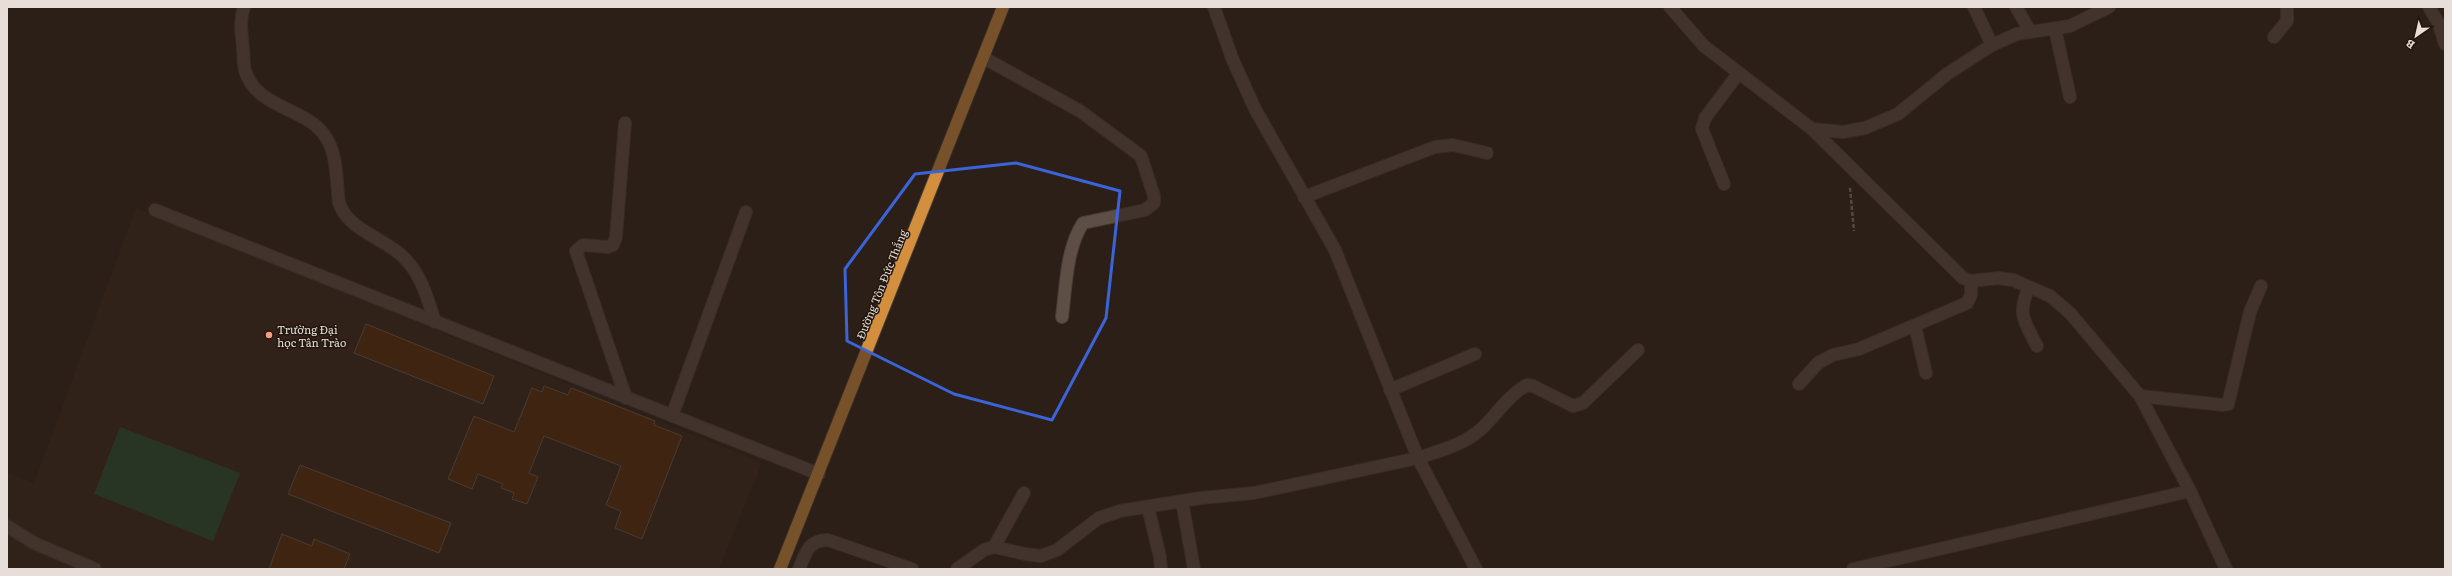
<svg xmlns="http://www.w3.org/2000/svg" width="2452" height="576" viewBox="0 0 2452 576" font-family="Literata,serif">
<style>
.built{fill:#39271b}
.green{fill:#265033}
.building{fill:#572d0a;stroke:#6c5d54}
.lines{fill:none;stroke-linecap:round;stroke-linejoin:round}
.minor-casing{stroke:#473c37;stroke-width:14}
.highway-casing{stroke:#473c37;stroke-width:14}
.path{stroke:#877b75;stroke-width:2.5;stroke-dasharray:4 2;stroke-linecap:butt}
.minor{stroke:#5e4f46;stroke-width:12}
.highway{stroke:#d38f3e;stroke-width:12}
.marked{fill:none;stroke:#3b64d8;stroke-width:3;stroke-linejoin:round}
.poi-dot{fill:#f39f84;stroke:#22160e;stroke-width:1.5}
.labels{text-anchor:middle;dominant-baseline:central;stroke-width:3;stroke-linejoin:round;paint-order:stroke}
.street-label{font-size:11px;fill:#e7ded9;stroke:#22160e}
.poi-label{font-size:11px;fill:#e7ded9;stroke:#22160e;text-anchor:start}
</style>
<rect width="100%" height="100%" fill="#2c1f17"/>
<path class="built" d="M136,208L762,463L719,569H7V473L34,483Z"/>
<path class="green" d="M120,427L240,473L213,541L94,494Z"/>
<g class="building">
<path d="M366,324L494,376L483,404L354,353Z"/>
<path d="M544,386L568,395L571,388L655,421L654,425L682,436L642,539L615,528L621,511L606,505L621,466L544,436L529,473L538,477L527,504L512,499L514,493L501,488L503,484L478,474L472,489L448,479L474,416L514,432L532,388L542,392Z"/>
<path d="M300,465L451,523L439,553L288,494Z"/>
<path d="M282,534L312,546L314,539L350,554L344,569H269Z"/>
</g>
<g class="lines">
<defs>
<g id="minor">
<path d="M244,7C239,21 242,34 243,49C244,56 243,64 245,70C256,109 306,107 325,136C338,154 336,182 339,203C348,229 380,237 400,254C421,272 427,297 435,322"/>
<path d="M1214,7L1232,58L1255,109L1335,250L1418,458L1476,569"/>
<path d="M1670,7L1704,46L1812,129L1963,278L1971,281L1998,278L2013,280L2050,296L2070,313L2140,396L2190,491L2226,569"/>
<path d="M1974,7L1992,45"/>
<path d="M2016,7L2030,31"/>
<path d="M2429,7L2439,24L2445,44"/>
<path d="M2055,29L2070,97"/>
<path d="M2274,37L2287,21V7"/>
<path d="M984,58L1080,111L1141,156L1154,196V203L1145,210L1083,223C1066,249 1066,287 1062,317"/>
<path d="M625,123L616,237L613,245L608,247L583,245L576,251L626,398"/>
<path d="M1812,129L1843,132L1865,128L1898,114L1947,74L1992,45L2017,34L2070,26L2109,7"/>
<path d="M1724,184L1702,129L1705,118L1738,74"/>
<path d="M1304,197L1435,147L1453,145L1487,153"/>
<path d="M155,210L819,474"/>
<path d="M2029,287C2017,315 2024,320 2037,346"/>
<path d="M1915,326L1926,373"/>
<path d="M1799,384L1818,363L1833,355L1859,349L1967,303L1971,295V281"/>
<path d="M1390,390L1475,354"/>
<path d="M2140,396L2223,405L2228,404L2250,312L2261,286"/>
<path d="M672,416L746,212"/>
<path d="M1182,501L1194,569"/>
<path d="M1148,507L1160,557L1161,569"/>
<path d="M7,526L34,543L95,569"/>
<path d="M994,547L1024,493"/>
<path d="M799,569C806,553 808,540 828,540L912,569"/>
<path d="M957,569L984,550L994,547L1025,554L1041,556L1057,550L1099,518L1120,511L1201,498L1254,493L1418,458C1439,451 1463,445 1480,430C1496,416 1507,396 1527,385L1533,386L1573,406L1583,403L1638,350"/>
<path d="M1853,569L2190,491"/>
</g>
<path id="highway" d="M780,569L1003,7"/>
</defs>
<use href="#minor" class="minor-casing"/>
<use href="#highway" class="highway-casing"/>
<path class="path" d="M1850,188L1854,231"/>
<use href="#minor" class="minor"/>
<use href="#highway" class="highway"/>
</g>
<path d="M0 0H2452V576H0ZM1016,163L1120,191L1106,318L1052,420L954,394L847,341L845,269L915,174Z" fill="#2c1f17" fill-opacity=".55" fill-rule="evenodd"/>
<path class="marked" d="M1016,163L1120,191L1106,318L1052,420L954,394L847,341L845,269L915,174Z"/>
<circle class="poi-dot" cx="269" cy="335" r="4"/>
<g class="labels">
<g class="street-label">
<text transform="translate(881 284) rotate(-68)">Đường Tôn Đức Thắng</text>
</g>
<g class="poi-label">
<text x="277" y="329">Trường Đại<tspan x="277" dy="13">học Tân Trào</tspan></text>
</g>
</g>
<rect width="2452" height="576" fill="none" stroke="#e7ded9" stroke-width="16"/>
<g transform="translate(2416 36) rotate(214)" stroke="#22160e" stroke-width="3" paint-order="stroke">
<path d="M0-3L7 15L0 10L-7 15Z" fill="#e7ded9"/>
<text y="-6" font-size="11" font-weight="bold" text-anchor="middle" fill="#e7ded9">B</text>
</g>
</svg>
